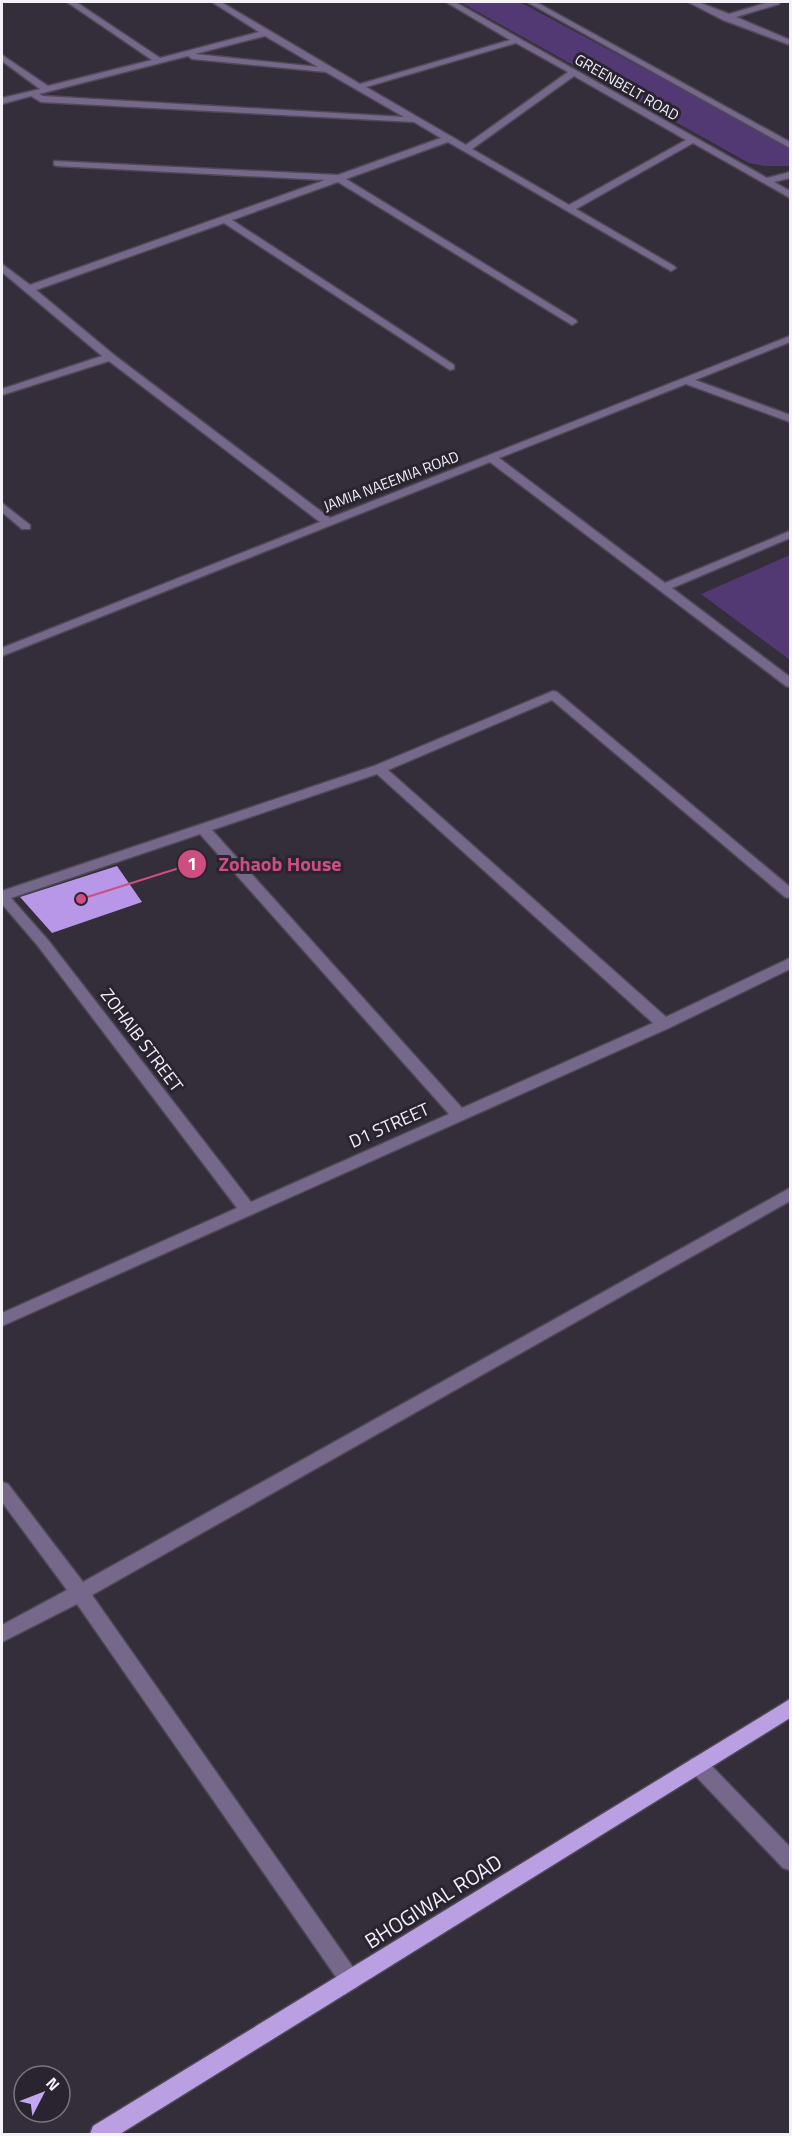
<svg xmlns="http://www.w3.org/2000/svg" width="792" height="2136" viewBox="0 0 792 2136" font-family="'Titillium Web',sans-serif">
<style>
.green{fill:#533973}
.building{fill:#b997e8}
.lines{fill:none;stroke-linecap:round;stroke-linejoin:round}
.minor-casing{stroke:#4e4955;stroke-width:3}
.major-casing{stroke:#4e4955;stroke-width:3}
.minor{fill:#76688a;fill-rule:evenodd}
.major{fill:#bb9fe3;fill-rule:evenodd}
.labels{text-anchor:middle;dominant-baseline:central;stroke-width:6;stroke-linejoin:round;paint-order:stroke}
.far-street-label{font-size:15px;fill:#f4f1f9;stroke:#292430}
.street-label{font-size:18px;fill:#f4f1f9;stroke:#292430}
.near-street-label{font-size:21px;fill:#f4f1f9;stroke:#292430}
.leader{fill:none;stroke:#ce4e82;stroke-width:2}
.callout-dot{fill:#ce4e82;stroke:#292430;stroke-width:2}
.mark-label{font-size:18px;text-anchor:middle;font-weight:bold;fill:#fff}
.callout-label{font-size:20px;text-anchor:middle;font-weight:bold;fill:#ce4e82;stroke:#292430;stroke-width:6;stroke-linejoin:round;paint-order:stroke}
</style>
<rect width="100%" height="100%" fill="#332e3a"/>
<g class="green">
<path d="M460,2H520L790,147V166H764L749,163Z"/>
<path d="M790,555V660L701,594Z"/>
</g>
<path class="building" d="M117,866L142,902L52,933L20,897Z"/>
<g class="lines">
<defs>
<g id="minor">
<path d="M67,2H76L160,58L259,32L212,2H221L360,84L510,40L446,2H455L767,178L790,172V178L774,182L790,191V198L693,143L576,209L674,266L676,268L671,271L448,142L346,179L576,320L577,322L572,325L338,182L232,220L454,365V369L450,370L224,223L36,290L114,355L330,518L790,336V342L695,380L790,415V422L686,384L499,458L665,583L790,531V538L672,588L790,677V687L786,686L490,462L2,656V648L320,522L109,361L2,395V389L102,356L2,272V264L30,285L325,180L57,166L54,165V161L338,175L441,138L414,122L41,102L31,96L2,104V98L40,89L2,61V55L48,86L152,60ZM265,36L318,67L195,54ZM516,43L568,72L466,145L366,87ZM188,56L192,59L326,72L404,117L43,96L39,94ZM574,76L686,140L569,205L472,149Z"/>
<path d="M527,2H536L790,142V148Z"/>
<path d="M688,2H698L729,14L769,2H780L779,4L736,17L790,40V45L723,20Z"/>
<path d="M2,503L30,525V529H22L2,512Z"/>
<path d="M553,691L557,692L790,887V898L785,897L552,700L388,770L666,1017L790,958V969L669,1028L2,1326V1313L237,1208L38,946L2,904V891L374,766ZM377,774L653,1023L462,1108L212,830ZM200,834L449,1114L251,1202L48,940L11,898Z"/>
<path d="M790,1188V1201L92,1595L357,1973L360,1980L357,1987L350,1990L343,1987L77,1604L2,1642V1625L67,1590L2,1502V1482L8,1484L83,1582Z"/>
<path d="M698,1756L705,1759L790,1847V1870L783,1868L691,1771L688,1765L691,1759Z"/>
</g>
<path id="major" d="M790,1699V1718L120,2134H90L93,2126Z"/>
</defs>
<use href="#minor" class="minor-casing"/>
<use href="#major" class="major-casing"/>
<use href="#minor" class="minor"/>
<use href="#major" class="major"/>
</g>
<g class="labels">
<g class="far-street-label">
<text transform="translate(627 87) rotate(30)">GREENBELT ROAD</text>
<text transform="translate(391 481) rotate(-21)">JAMIA NAEEMIA ROAD</text>
</g>
<g class="street-label">
<text transform="translate(142 1040) rotate(53)">ZOHAIB STREET</text>
<text transform="translate(389 1125) rotate(-24)">D1 STREET</text>
</g>
<g class="near-street-label">
<text transform="translate(433 1901) rotate(-32)">BHOGIWAL ROAD</text>
</g>
</g>
<path class="leader" d="M81 899L192 864"/>
<g class="callout-dot">
<circle cx="81" cy="899" r="6"/>
<circle cx="192" cy="864" r="15"/>
</g>
<g class="mark-label">
<text x="192" y="870">1</text>
</g>
<g class="callout-label">
<text x="280" y="871">Zohaob House</text>
</g>
<rect width="792" height="2136" fill="none" stroke="#f4f1f9" stroke-width="6"/>
<g transform="translate(42 2094) rotate(48)"><circle r="28" fill="#292430" stroke="#7a7680" stroke-width="1.5"/>
<path d="M0-4.5L10 22L0 15L-10 22Z" fill="#c5a6f0"/>
<text y="-9" font-size="16" font-weight="bold" text-anchor="middle" fill="#f4f1f9">N</text>
</g>
</svg>
